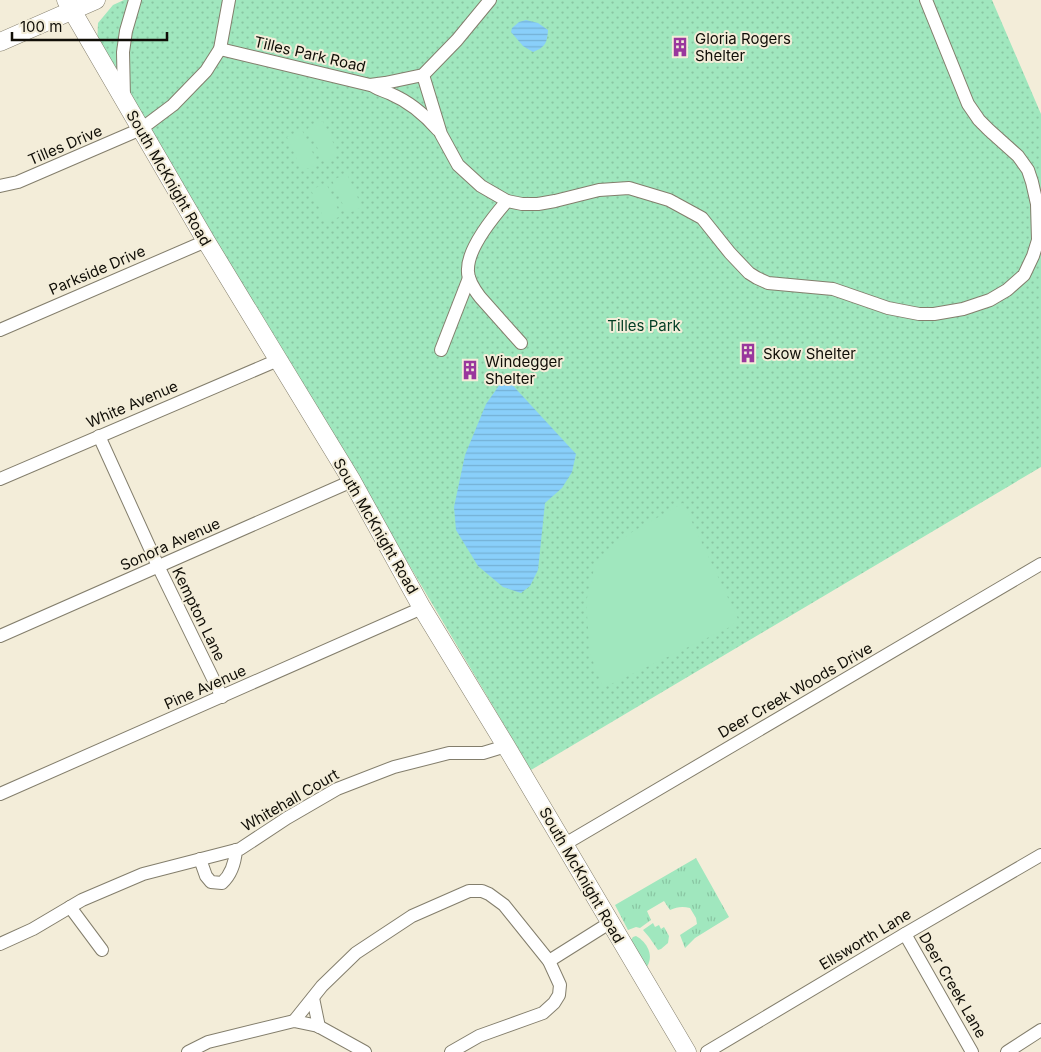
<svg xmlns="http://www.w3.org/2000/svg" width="1041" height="1052" viewBox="0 0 1041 1052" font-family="Inter,sans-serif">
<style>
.grass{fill:url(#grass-tufts)}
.park{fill:url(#park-dots)}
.pitch{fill:#a0e7be}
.water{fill:url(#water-rules)}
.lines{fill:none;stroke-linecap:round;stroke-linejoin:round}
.street-casing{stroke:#837e6c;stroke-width:14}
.secondary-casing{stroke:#837e6c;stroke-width:19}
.street{stroke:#fff;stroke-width:12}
.secondary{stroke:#fff;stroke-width:18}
.labels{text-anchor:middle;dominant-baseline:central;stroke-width:4;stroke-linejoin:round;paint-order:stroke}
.poi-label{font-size:15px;fill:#100e07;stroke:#f3edd9;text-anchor:start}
.street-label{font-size:15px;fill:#100e07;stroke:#f3edd9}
.park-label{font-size:15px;fill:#003d23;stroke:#f3edd9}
</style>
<defs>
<pattern id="grass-tufts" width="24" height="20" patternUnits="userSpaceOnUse" patternTransform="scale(1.25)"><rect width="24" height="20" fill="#a0e7be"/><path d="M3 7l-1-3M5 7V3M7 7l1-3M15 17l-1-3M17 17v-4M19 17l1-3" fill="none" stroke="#89c5a2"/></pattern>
<pattern id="park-dots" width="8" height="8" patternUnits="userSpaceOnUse" patternTransform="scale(1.25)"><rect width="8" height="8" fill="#a0e7be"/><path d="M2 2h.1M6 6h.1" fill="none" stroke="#89c5a2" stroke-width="1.8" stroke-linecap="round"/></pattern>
<pattern id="water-rules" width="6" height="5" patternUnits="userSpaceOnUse" patternTransform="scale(1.25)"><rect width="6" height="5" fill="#89cffa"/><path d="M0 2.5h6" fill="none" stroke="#75b1d5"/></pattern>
</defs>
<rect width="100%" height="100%" fill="#f3edd9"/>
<g class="grass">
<path d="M696,858L729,917L695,938L685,948L680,935L697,924L696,918L690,908C682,906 677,907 670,910L664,901L647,911L651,920L640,928L636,927L628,930L615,905Z"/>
<path d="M653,923L655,927L659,925L661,929L664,927L669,936L668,943L661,949L658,950L649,937L643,930Z"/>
<path d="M636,936C647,942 655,956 646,968L631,940L633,937Z"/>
</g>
<path class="park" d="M124,0H992L1041,114V467L531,770L326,425L97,45L98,23L113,5Z"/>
<g class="pitch">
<path d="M323,121L339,155L324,162L308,128Z"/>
<path d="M302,130L318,164L302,171L287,137Z"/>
<path d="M347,174L362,207L347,214L332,180Z"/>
<path d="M326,183L341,216L326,223L311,190Z"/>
<path d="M683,503L738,619L732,626L603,688L590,653L586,602L596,561L632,532Z"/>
</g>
<g class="water">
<path d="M526,20L538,23L548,30C547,42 546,47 533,52L523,46L511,32L512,28L519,22Z"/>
<path d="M505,377L576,454L572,472L562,488L545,503L538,570L530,586L521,593L503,587L478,566L456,530L454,507L465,455L486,404Z"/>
</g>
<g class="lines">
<defs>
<g id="street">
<path d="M220,49L370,85L385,83L423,75L457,40L490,0"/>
<path d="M423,75L441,134L458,165L481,186L507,201C494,216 468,248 468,269C467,279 474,289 480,297L521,343"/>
<path d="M373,86C379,90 385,91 391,94C410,102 424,114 438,130"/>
<path d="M124,98L123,52L126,31L135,0"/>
<path d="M0,186L18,182L141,129L173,105L206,71L220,49L229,0"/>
<path d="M507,201L522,204H538L555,201L599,190L629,188L669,200L702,218L730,253L749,273L757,278L768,283L833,289L888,308L919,314H934L963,309L990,300L1007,290L1024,275L1033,256L1038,240L1037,204L1032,182L1028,170L1018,156L989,130L979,120L968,104L926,0"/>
<path d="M0,330L206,241"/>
<path d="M441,350L469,278"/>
<path d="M99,436L158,566L222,697"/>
<path d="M0,479L278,360"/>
<path d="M0,636L352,481"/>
<path d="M0,794L422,608"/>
<path d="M565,844L1041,564"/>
<path d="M200,859L206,876L211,882L222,883C232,874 235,862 236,850"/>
<path d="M70,907L102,950"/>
<path d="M905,934L972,1052"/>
<path d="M0,944L33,929L82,900L143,874L240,849L287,818L337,789L394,767L449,753H483L506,746"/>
<path d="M549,961L611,922"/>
<path d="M313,998L319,1027"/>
<path d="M294,1021L322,986L356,953L412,916L469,891H482L489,894L504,905L549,961L560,985L559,995L554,1003L543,1013L479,1036L451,1052"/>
<path d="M188,1052L208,1042L294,1021L318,1026L365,1052"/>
<path d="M707,1052L905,934L1041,855"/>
<path d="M1007,1052L1041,1030"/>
</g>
<g id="secondary">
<path d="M66,0L206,241L352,481L422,608L506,746L687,1052"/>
<path d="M0,42L96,0"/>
</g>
</defs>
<use href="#street" class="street-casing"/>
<use href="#secondary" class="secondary-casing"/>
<use href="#street" class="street"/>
<use href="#secondary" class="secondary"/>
</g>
<defs>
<symbol id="building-bare" viewBox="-9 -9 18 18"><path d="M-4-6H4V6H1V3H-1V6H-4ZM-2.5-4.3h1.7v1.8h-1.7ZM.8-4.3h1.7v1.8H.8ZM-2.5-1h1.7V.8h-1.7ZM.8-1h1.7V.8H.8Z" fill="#99379d" stroke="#f3edd9" stroke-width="2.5" paint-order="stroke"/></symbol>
</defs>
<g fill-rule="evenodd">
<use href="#building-bare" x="666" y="33" width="28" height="28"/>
<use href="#building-bare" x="734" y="339" width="28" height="28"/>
<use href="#building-bare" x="456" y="356" width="28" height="28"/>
</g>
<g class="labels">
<g class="poi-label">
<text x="695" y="38">Gloria Rogers<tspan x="695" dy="17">Shelter</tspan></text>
<text x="763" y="353">Skow Shelter</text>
<text x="485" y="361">Windegger<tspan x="485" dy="17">Shelter</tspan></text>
</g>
<g class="street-label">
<text transform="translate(310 54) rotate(13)">Tilles Park Road</text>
<text transform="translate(65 145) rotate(-23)">Tilles Drive</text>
<text transform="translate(169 178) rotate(60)">South McKnight Road</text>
<text transform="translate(97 270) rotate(-23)">Parkside Drive</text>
<text transform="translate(132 404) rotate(-23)">White Avenue</text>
<text transform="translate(376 526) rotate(60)">South McKnight Road</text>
<text transform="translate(170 544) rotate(-24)">Sonora Avenue</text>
<text transform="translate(199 614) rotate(64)">Kempton Lane</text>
<text transform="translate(205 687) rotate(-24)">Pine Avenue</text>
<text transform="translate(795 690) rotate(-30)">Deer Creek Woods Drive</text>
<text transform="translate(290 800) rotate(-30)">Whitehall Court</text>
<text transform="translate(582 875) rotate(60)">South McKnight Road</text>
<text transform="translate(865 939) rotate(-31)">Ellsworth Lane</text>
<text transform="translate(953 985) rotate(60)">Deer Creek Lane</text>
</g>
<g class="park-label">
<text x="644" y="325">Tilles Park</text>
</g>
</g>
<path d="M12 32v8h155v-8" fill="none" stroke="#100e07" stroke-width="2.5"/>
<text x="20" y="32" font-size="15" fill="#100e07" stroke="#f3edd9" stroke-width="4" paint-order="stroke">100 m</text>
</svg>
